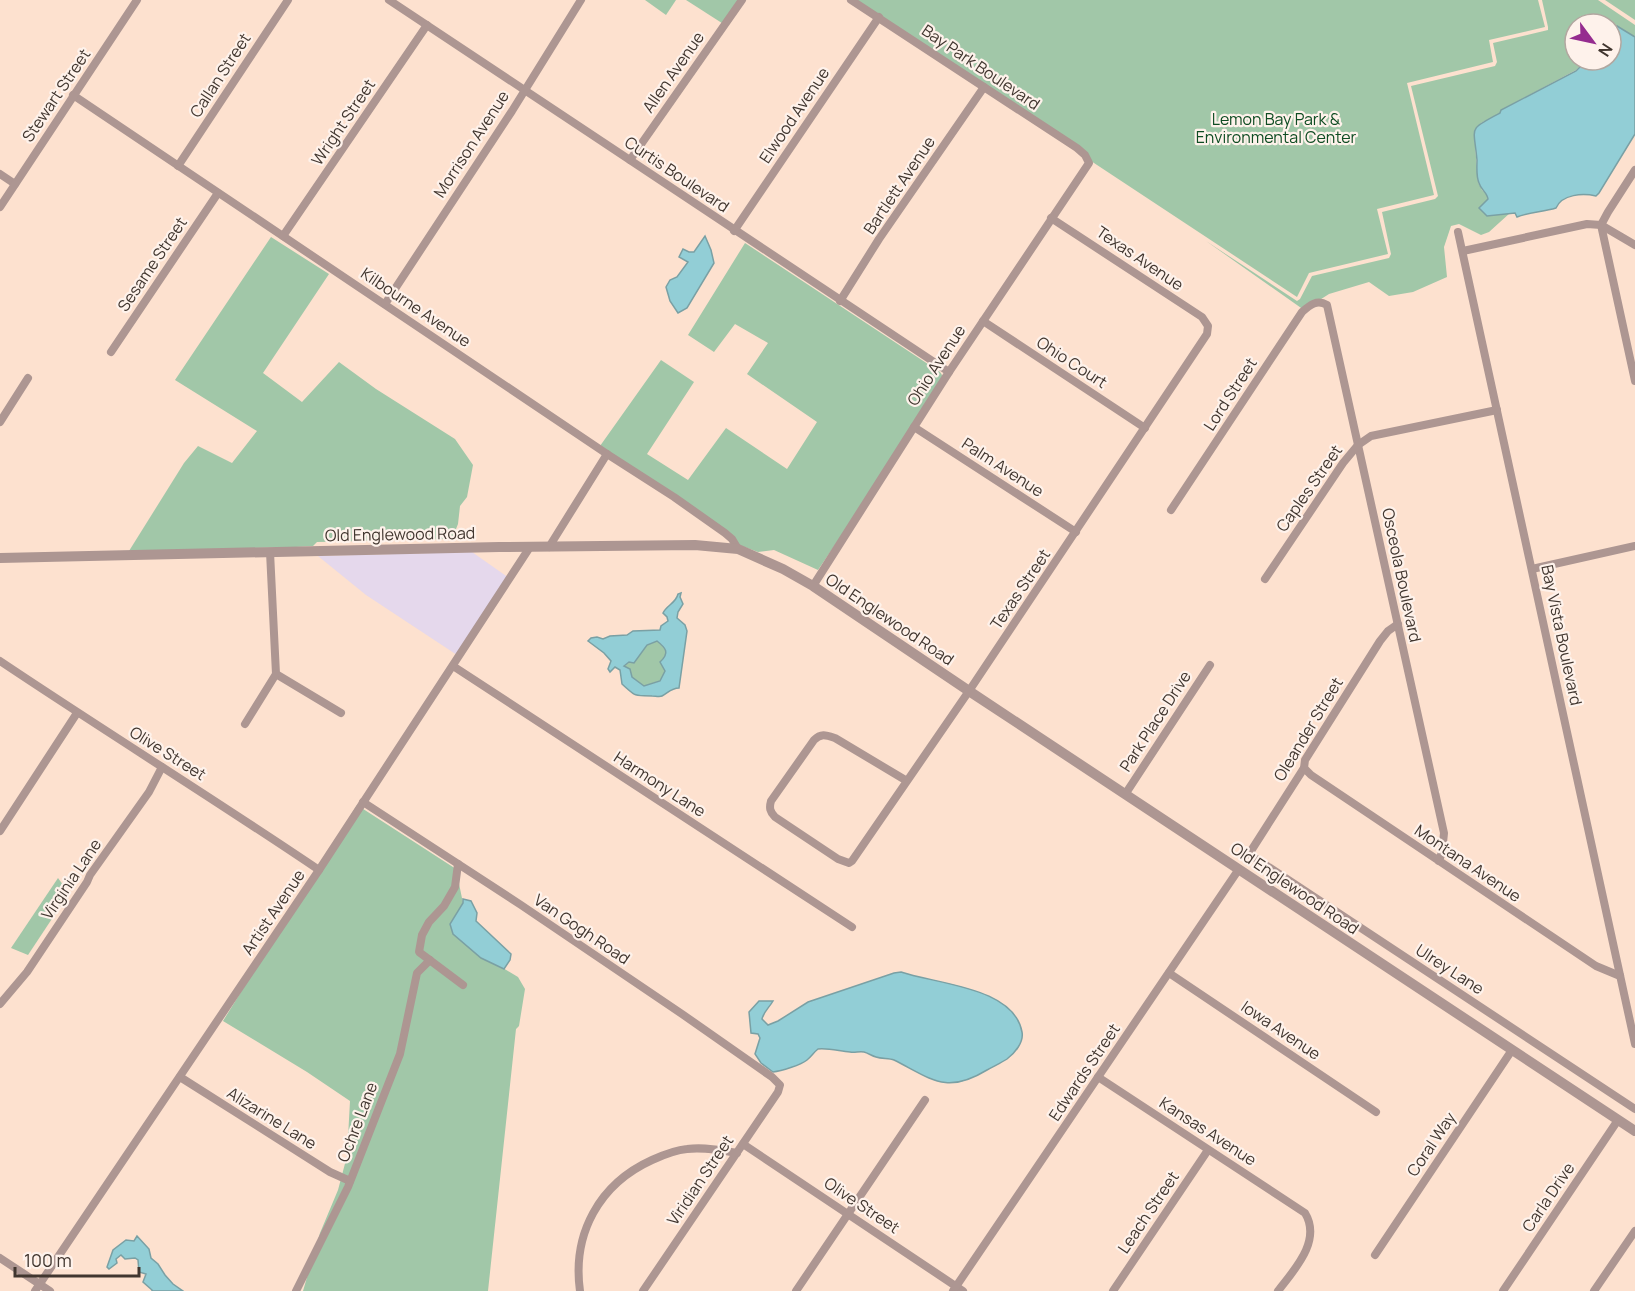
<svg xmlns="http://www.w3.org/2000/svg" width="1635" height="1291" viewBox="0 0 1635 1291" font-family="Manrope,sans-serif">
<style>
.commercial{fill:#e5d8ec}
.green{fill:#a1c7a8}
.water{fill:#92ced6;stroke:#7aa0a4;stroke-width:1.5;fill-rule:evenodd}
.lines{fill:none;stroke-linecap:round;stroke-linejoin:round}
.minor{stroke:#ad9692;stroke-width:8}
.tertiary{stroke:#ad9692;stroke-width:10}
.labels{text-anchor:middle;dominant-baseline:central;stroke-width:4.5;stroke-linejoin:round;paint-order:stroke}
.street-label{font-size:16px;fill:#41362f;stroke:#fef2eb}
.park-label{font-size:16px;fill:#0e4c22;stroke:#fef2eb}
</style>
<rect width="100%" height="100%" fill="#fde1cf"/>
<path class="commercial" d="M472,552L509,578L457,655L366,595L318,556Z"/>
<g class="green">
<path d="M645,0H676L666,15Z"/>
<path d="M686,0H745L725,25Z"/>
<path d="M847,0H1538L1545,27L1489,40L1493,62L1407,83L1434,195L1377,209L1388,254L1309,273L1297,297Z"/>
<path d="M1542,0H1598L1635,25V37L1617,26L1611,34V24H1575V60H1587L1576,70L1501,110L1500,113L1481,123L1474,132L1478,182L1482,190L1487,194L1488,199L1486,201L1498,215L1510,213L1489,232L1481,235L1459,224L1451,226L1444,247L1447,277L1413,292L1389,296L1369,282L1329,294L1304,310L1206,241L1297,301L1300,299L1312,276L1389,258L1391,254L1382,212L1435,199L1438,196L1411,86L1495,66L1497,62L1493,43L1548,30V27Z"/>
<path d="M1605,0H1635V20Z"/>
<path d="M271,237L329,274L263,373L302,402L339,362L376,389L455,439L473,465L467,497L460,506L458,524L452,539L317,542L313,546L296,547L129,551L184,463L198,446L232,463L257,431L175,380Z"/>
<path d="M745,243L940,372L946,381L818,570L774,550L758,552L739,545L600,446L661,360L694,382L647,454L688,480L726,428L787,469L817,422L747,374L768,343L735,324L714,352L688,335Z"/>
<path d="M657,641C664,647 670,651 663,659L666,671L660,681L644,686L632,677L630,672L624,666L630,662L634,663L647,645Z"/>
<path d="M357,805L456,869L463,903L450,924L481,958L498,965L518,977L525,989L519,1026L516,1029L488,1291H303L320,1233L338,1190L347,1156L350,1101L307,1072L223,1021Z"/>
<path d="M58,878L69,893L28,955L11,948Z"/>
</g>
<g class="water">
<path d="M1617,26L1635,37V134L1599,193L1596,196C1583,193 1562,194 1556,208C1543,212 1529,212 1517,217L1515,213L1487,216L1479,208L1488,199C1487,192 1481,190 1479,183C1476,176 1477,167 1477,160C1474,126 1467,130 1500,113L1501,110L1576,71L1587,60H1611V34Z"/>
<path d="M705,236L711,250L714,263L687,308L678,313L670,301L666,287L670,280L677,277L688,262L679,257L683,249L689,252H694Z"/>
<path d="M681,593L680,597L683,604L678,612L677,618L685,625L687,631L679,688C671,688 668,693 662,696C660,697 655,696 652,696C634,695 637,698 622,684L620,670L615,667L610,672L608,669L611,661L604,653L588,641L591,638L597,637L603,639L610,636L627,635L633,631L660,630L661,626L668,621L667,617L663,613C667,605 676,603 678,594ZM657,641C666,648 670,653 660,662L665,671L660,681L644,686L632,677L630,669L624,666L629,662L634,663L647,645Z"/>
<path d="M463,899L471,901L477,913L476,921L511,954L510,960L504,969L481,958L453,934L450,924L463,903Z"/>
<path d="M901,972C936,984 1014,987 1022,1032C1024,1042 1015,1053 1007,1059C1001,1063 994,1066 987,1070C946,1095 932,1079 894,1060C889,1058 882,1059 876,1057C872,1056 868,1053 864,1052C859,1051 855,1053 850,1052C839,1051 829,1048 818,1049C814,1052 811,1057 807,1060C801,1065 781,1071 773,1072L761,1063L755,1054L760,1038L758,1034L751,1033L749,1012L759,1001H773C769,1008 764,1011 762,1019L768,1025L778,1021L808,1002L894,973Z"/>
<path d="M137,1236L149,1249L151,1258L158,1264L165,1275L173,1284L183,1291H152V1290L143,1282L146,1274L139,1272L138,1260L135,1258L125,1259L121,1255L116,1259L117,1263L109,1269L107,1267L113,1250L126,1240L134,1241Z"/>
</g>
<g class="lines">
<g class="minor">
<path d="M389,0L949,372"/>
<path d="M73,95L607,454L674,497L725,533L732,539L738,549"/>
<path d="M630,160L742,0"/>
<path d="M178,166L288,0"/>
<path d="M1635,170L1608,212L1601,225L1635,381"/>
<path d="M0,174L15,184"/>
<path d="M0,207L137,0"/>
<path d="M734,231L879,17"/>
<path d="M1458,232L1635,1044"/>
<path d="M283,236L427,25"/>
<path d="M1463,251L1587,224L1601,225L1635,245"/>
<path d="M840,301L879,239L984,87"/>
<path d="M385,304L512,111L581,0"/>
<path d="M983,321L1145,428"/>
<path d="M111,352L218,193"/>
<path d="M0,422L28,378"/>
<path d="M914,427L1076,532"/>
<path d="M1171,510L1302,312C1310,305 1317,299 1327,305L1444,833L1442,852L1439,861"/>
<path d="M549,547L607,454"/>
<path d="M270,552L276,674L341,713"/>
<path d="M1532,569L1635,546"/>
<path d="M1265,579L1343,463L1358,445L1371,436L1497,410"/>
<path d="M813,586L949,372L1089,163L1085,155L1077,148L851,0"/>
<path d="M1398,624L1388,631L1380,641L1305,760L1304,768L1249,854L1635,1109"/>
<path d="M0,661C106,732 214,799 319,870"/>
<path d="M453,666L852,927"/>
<path d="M245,724L276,674"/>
<path d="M1304,768L1311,775L1596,966L1620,976"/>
<path d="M907,781L835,738C826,735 821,733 814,740L771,801C769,808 770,812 775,817L838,859L849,863L852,861L969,691L1207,334L1208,326L1202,317L1051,218"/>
<path d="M1126,793L1210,665"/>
<path d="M363,802L521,905L682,1014L772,1077L780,1085L778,1092L643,1291"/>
<path d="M0,831L77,713"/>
<path d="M458,864L455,887L444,906L429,922L422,935L419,952L463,985"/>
<path d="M1169,973L1376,1112"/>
<path d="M0,1004L27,972L87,882L90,875L149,792L162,767"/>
<path d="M180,1077L330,1172L350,1181"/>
<path d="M1098,1077L1305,1213C1322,1241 1294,1270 1278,1291"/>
<path d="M743,1144L963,1291"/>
<path d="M1375,1255L1512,1050"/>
<path d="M0,1258L50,1291"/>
<path d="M35,1291L319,870L530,547"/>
<path d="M296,1291L348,1187L400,1054L417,973L430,960"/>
<path d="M580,1291C572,1234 599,1184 652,1160C663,1155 675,1150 687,1149C704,1147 721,1150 737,1153"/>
<path d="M796,1291L925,1100"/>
<path d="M953,1291L1239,869"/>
<path d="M1113,1291L1208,1150"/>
<path d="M1503,1291L1618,1120"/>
<path d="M1594,1291L1635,1231"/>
</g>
<path class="tertiary" d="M0,558L499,547L695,545L738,549L783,569L813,586L969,691L1635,1131"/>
</g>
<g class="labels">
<g class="street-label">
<text transform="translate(981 67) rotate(34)">Bay Park Boulevard</text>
<text transform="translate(673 72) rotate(-55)">Allen Avenue</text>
<text transform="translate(220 75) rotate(-57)">Callan Street</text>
<text transform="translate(56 95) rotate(-56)">Stewart Street</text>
<text transform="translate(794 115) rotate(-56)">Elwood Avenue</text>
<text transform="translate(343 122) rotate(-56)">Wright Street</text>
<text transform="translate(471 144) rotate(-57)">Morrison Avenue</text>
<text transform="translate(677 174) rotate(34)">Curtis Boulevard</text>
<text transform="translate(899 185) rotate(-56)">Bartlett Avenue</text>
<text transform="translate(1140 258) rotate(34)">Texas Avenue</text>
<text transform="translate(152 264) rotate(-56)">Sesame Street</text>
<text transform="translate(416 307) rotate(34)">Kilbourne Avenue</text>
<text transform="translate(1072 362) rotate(33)">Ohio Court</text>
<text transform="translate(936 365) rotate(-57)">Ohio Avenue</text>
<text transform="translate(1230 394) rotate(-57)">Lord Street</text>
<text transform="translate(1003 467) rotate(33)">Palm Avenue</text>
<text transform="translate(1309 488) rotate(-55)">Caples Street</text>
<text transform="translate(400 534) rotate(-1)">Old Englewood Road</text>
<text transform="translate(1402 575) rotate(78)">Osceola Boulevard</text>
<text transform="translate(1020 589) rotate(-56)">Texas Street</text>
<text transform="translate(890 619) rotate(34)">Old Englewood Road</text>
<text transform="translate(1562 635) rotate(78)">Bay Vista Boulevard</text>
<text transform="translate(1155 721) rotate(-57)">Park Place Drive</text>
<text transform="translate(1308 729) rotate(-59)">Oleander Street</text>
<text transform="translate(168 753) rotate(32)">Olive Street</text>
<text transform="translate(660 784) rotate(33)">Harmony Lane</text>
<text transform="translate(1468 863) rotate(34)">Montana Avenue</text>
<text transform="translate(71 879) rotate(-56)">Virginia Lane</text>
<text transform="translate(1295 888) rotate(34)">Old Englewood Road</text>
<text transform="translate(273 912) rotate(-56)">Artist Avenue</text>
<text transform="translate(582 929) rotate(34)">Van Gogh Road</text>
<text transform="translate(1450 969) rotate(33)">Ulrey Lane</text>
<text transform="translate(1281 1030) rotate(34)">Iowa Avenue</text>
<text transform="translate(1084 1072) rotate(-56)">Edwards Street</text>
<text transform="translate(272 1118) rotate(32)">Alizarine Lane</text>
<text transform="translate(357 1122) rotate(-69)">Ochre Lane</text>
<text transform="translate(1208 1131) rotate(33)">Kansas Avenue</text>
<text transform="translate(1431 1144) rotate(-56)">Coral Way</text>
<text transform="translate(700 1180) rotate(-56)">Viridian Street</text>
<text transform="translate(1548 1197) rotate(-56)">Carla Drive</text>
<text transform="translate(862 1205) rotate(34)">Olive Street</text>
<text transform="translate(1148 1212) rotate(-56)">Leach Street</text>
</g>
<g class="park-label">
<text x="1276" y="119">Lemon Bay Park &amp;<tspan x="1276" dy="18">Environmental Center</tspan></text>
</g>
</g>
<g transform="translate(1593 42) rotate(123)"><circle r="28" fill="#fef2eb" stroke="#b2a7a0" stroke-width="1.5"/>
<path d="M0-4.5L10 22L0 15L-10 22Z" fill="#952c8f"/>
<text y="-9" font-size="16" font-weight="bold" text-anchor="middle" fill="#41362f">N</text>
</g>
<path d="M15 1267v9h124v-9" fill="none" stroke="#41362f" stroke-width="3"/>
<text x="24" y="1267" font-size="18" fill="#41362f" stroke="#fef2eb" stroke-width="4.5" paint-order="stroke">100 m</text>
</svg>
